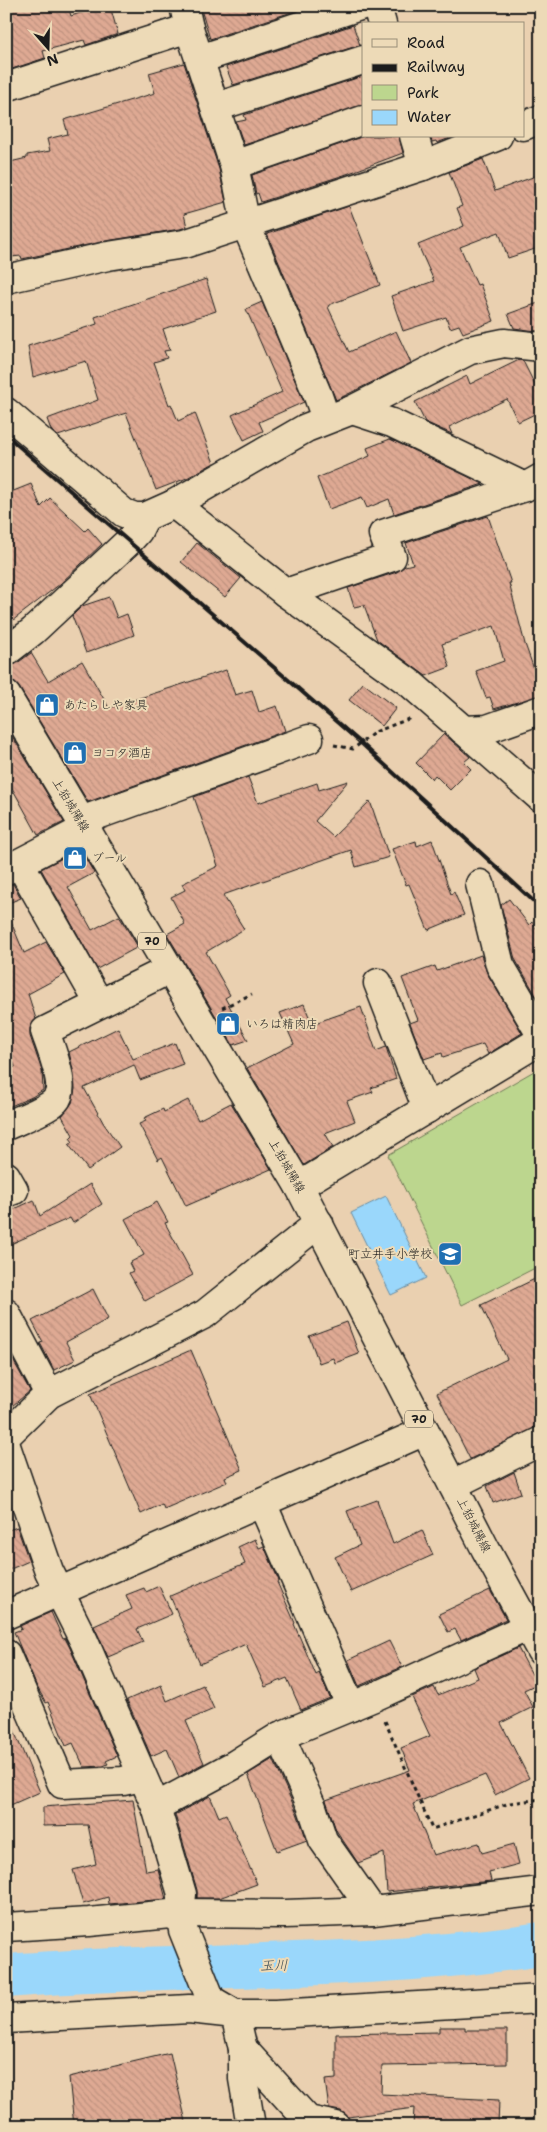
<svg xmlns="http://www.w3.org/2000/svg" width="547" height="2132" viewBox="0 0 547 2132" font-family="'Shantell Sans','Klee One',sans-serif">
<style>
.green{fill:#bcd68e;stroke:#6c7955}
.water{fill:#9ad7fb;stroke:#688ca2}
.lines{fill:none;stroke-linecap:round;stroke-linejoin:round}
.river{stroke:#9ad7fb;stroke-width:44}
.building{fill:url(#building-back-hatch);stroke:#1c1c1c}
.minor-casing{stroke:#1c1c1c;stroke-width:31}
.major-casing{stroke:#1c1c1c;stroke-width:31}
.path{stroke:#1c1c1c;stroke-width:3;stroke-dasharray:4 4;stroke-linecap:butt}
.minor{stroke:#eddab7;stroke-width:28}
.major{stroke:#eddab7;stroke-width:28}
.rail{stroke:#1c1c1c;stroke-width:4}
.labels{text-anchor:middle;dominant-baseline:central;stroke-width:4;stroke-linejoin:round;paint-order:stroke}
.shield{fill:#eddab7;stroke:#5b554a;stroke-width:1}
.shield-label{font-size:11px;font-weight:bold;fill:#1c1c1c}
.poi-label{font-size:12px;fill:#1c1c1c;stroke:#eddab7;text-anchor:start}
.street-label{font-size:12px;fill:#1c1c1c;stroke:#eddab7}
.water-label{font-size:14px;font-style:italic;fill:#3c4b54;stroke:#eddab7}
</style>
<defs>
<pattern id="building-back-hatch" width="6" height="6" patternUnits="userSpaceOnUse" patternTransform="scale(1.25)"><rect width="6" height="6" fill="#dea993"/><path d="M-1 5l2 2M0 0l6 6M5-1l2 2" fill="none" stroke="#be917e"/></pattern>
</defs>
<rect width="100%" height="100%" fill="#ead0b0"/>
<filter id="ink" filterUnits="userSpaceOnUse"><feTurbulence type="fractalNoise" baseFrequency=".02" numOctaves="2"/><feDisplacementMap in="SourceGraphic" scale="10" xChannelSelector="R" yChannelSelector="G"/><feConvolveMatrix kernelMatrix="1 2 1 2 8 2 1 2 1" color-interpolation-filters="sRGB"/></filter>
<g filter="url(#ink)">
<path class="green" d="M541,1067V1265L462,1305L388,1155Z"/>
<path class="water" d="M386,1196L426,1278L391,1295L351,1213Z"/>
<g class="lines">
<path class="river" d="M6,1976C184,1962 364,1971 541,1944"/>
</g>
<g class="building">
<path d="M6,6H68L71,16L102,6H110L118,34L86,45L84,40L43,51L45,58L12,69L6,50Z"/>
<path d="M200,6H310L210,39Z"/>
<path d="M353,25L360,45L233,85L226,67Z"/>
<path d="M184,63L219,169L226,202L184,214L187,227L180,229L106,241L22,259L21,256L11,257L6,230V163L27,158V155L50,151L47,139L68,134L64,120L155,93L149,73Z"/>
<path d="M363,76V105L244,145L236,122L246,120L244,115Z"/>
<path d="M364,136H399L403,153L344,175L261,202L258,193L256,194L252,175Z"/>
<path d="M430,136H455L437,143L436,141L432,142Z"/>
<path d="M483,159L495,191L541,174V247L508,258L499,232L460,247L477,285L480,284L494,321L463,333L459,325L450,328L446,317L403,331L391,296L434,281L418,245L464,226L457,208L462,206L449,172Z"/>
<path d="M349,206L380,285L329,305L328,307L349,352L396,331L411,363L336,400L267,234Z"/>
<path d="M206,279L216,311L163,329L170,350L164,351L167,358L154,362L169,405L171,404L178,421L195,413L214,463L187,478L156,490L126,413L58,436L51,430L47,419L98,400L86,361L33,377L28,346L97,324L95,317Z"/>
<path d="M262,302L304,402L259,422L263,431L244,440L232,415L282,392L246,309Z"/>
<path d="M541,302V329L536,331L514,328L508,314Z"/>
<path d="M519,360L523,361L541,397V411L518,422L507,399L449,427L452,434L425,422L415,402L467,376L470,384Z"/>
<path d="M390,439L483,484L394,514L389,499L367,508L362,497L329,509L317,478L370,456L367,448Z"/>
<path d="M31,484L41,507L50,498L85,531L88,528L102,544L60,584L12,621L14,626L6,632V494Z"/>
<path d="M488,516L511,583H509L525,644L541,689V695L494,709L490,697L486,698L476,671L504,661L494,626L442,644L450,667L426,676L377,640L364,605L354,607L348,588L397,572L405,566L413,564L406,543Z"/>
<path d="M197,543L241,578L225,597L181,562Z"/>
<path d="M109,597L117,618L127,614L134,635L86,653L72,616L82,606Z"/>
<path d="M31,653L48,681L82,661L109,708L226,670L235,695L252,690L259,712L277,706L285,731L88,802L19,687L14,682L6,679V667L16,664Z"/>
<path d="M363,683L396,708L382,726L349,700Z"/>
<path d="M6,726L64,822L38,835L6,777Z"/>
<path d="M444,734L470,757L464,762L471,769L450,790L435,775L432,779L416,763Z"/>
<path d="M248,777L258,803L317,783L319,790L348,781L315,821L333,837L370,801L389,857L356,867L351,850L223,895L244,929L206,952L230,995L225,998L248,1040L233,1045L167,934L185,924L171,897L185,890L182,884L218,866L194,797Z"/>
<path d="M432,840L451,894L454,892L464,915L428,930L409,884L406,885L392,849L416,841L417,846Z"/>
<path d="M80,849L94,873L68,887L92,930L119,916L138,947L97,969L41,869Z"/>
<path d="M13,884L21,898L6,904V885Z"/>
<path d="M509,899L529,925L532,922L541,936V1004L515,959L501,905Z"/>
<path d="M6,910L24,953L46,942L65,974L28,994L36,1019L30,1028V1036L42,1071L43,1090L32,1097L6,1108V1071L15,1067L6,1039Z"/>
<path d="M481,955L487,973L522,1033L488,1054L483,1044L443,1057L442,1053L424,1059L410,1023L418,1020L402,978L435,966L437,971Z"/>
<path d="M304,1004L312,1024L361,1007L376,1051L386,1047L396,1079L371,1088L373,1092L347,1101L355,1121L325,1133L333,1147L304,1165L247,1068L294,1044L280,1013Z"/>
<path d="M118,1028L133,1059L175,1043L183,1064L140,1080L134,1065L84,1088L104,1124L120,1147L88,1170L69,1145L73,1142L70,1138L73,1135L62,1116L72,1103L75,1089L74,1074L69,1052Z"/>
<path d="M188,1100L198,1120L231,1103L271,1169L186,1206L162,1157L158,1160L139,1124L146,1121L144,1118L163,1109L164,1112Z"/>
<path d="M90,1184L102,1204L73,1223L70,1218L6,1246V1213L34,1200L40,1216Z"/>
<path d="M157,1202L168,1222L165,1223L193,1275L145,1301L129,1273L133,1271L129,1263L144,1255L125,1219Z"/>
<path d="M541,1276V1425L470,1459L437,1393L507,1359L481,1305Z"/>
<path d="M93,1289L108,1319L66,1342L75,1360L54,1370L40,1343L43,1342L32,1321Z"/>
<path d="M347,1322L359,1354L335,1363L333,1358L319,1363L309,1336Z"/>
<path d="M191,1350L242,1470L225,1477L227,1482L164,1509L162,1504L141,1514L90,1394Z"/>
<path d="M13,1360L30,1391L6,1411V1364Z"/>
<path d="M514,1472L521,1493L493,1503L487,1486Z"/>
<path d="M377,1500L393,1544L422,1530L433,1555L351,1592L335,1557L360,1545L347,1511Z"/>
<path d="M17,1527L29,1561L6,1571V1531Z"/>
<path d="M255,1539L259,1548L264,1546L279,1581L277,1582L295,1623L294,1624L316,1675L319,1673L330,1698L301,1710L287,1678L265,1687L246,1644L200,1664L170,1596L245,1564L238,1547Z"/>
<path d="M159,1586L172,1614L137,1629L143,1642L108,1657L94,1626L132,1609L126,1595L144,1588L146,1592Z"/>
<path d="M490,1590L506,1619L461,1640L455,1629L448,1632L439,1614Z"/>
<path d="M51,1612L63,1639L65,1638L70,1648L117,1756L106,1761L108,1764L103,1766L84,1767L73,1743L66,1746L48,1702L46,1703L36,1685L14,1632L22,1629L20,1626Z"/>
<path d="M389,1641L402,1667L359,1686L348,1660Z"/>
<path d="M518,1648L537,1684L524,1690L533,1707L501,1723L529,1778L495,1795L485,1775L413,1804L433,1855L479,1843L482,1853L514,1844L519,1864L489,1872L491,1881L387,1892L384,1853L358,1863L336,1830L326,1800L410,1770L401,1748L430,1736L412,1697L434,1687L438,1695L478,1678L474,1668Z"/>
<path d="M161,1685L167,1701L203,1685L214,1709L186,1721L204,1763L179,1777L167,1749L151,1756L127,1700Z"/>
<path d="M6,1712L40,1792L6,1807Z"/>
<path d="M273,1759L297,1813L307,1840L277,1851L248,1774Z"/>
<path d="M210,1796L219,1817L226,1814L257,1884L219,1898H197V1890L175,1815Z"/>
<path d="M133,1800L146,1871L158,1869L166,1899L109,1904L108,1897L83,1904L73,1870L96,1864L88,1825L43,1826V1807Z"/>
<path d="M439,2027H465V2030H507V2064L382,2066L381,2094L499,2100L498,2126H413L414,2108L348,2117L341,2111L329,2109L325,2080L336,2079V2034L439,2032Z"/>
<path d="M170,2053L187,2126H74L69,2077Z"/>
</g>
<g class="lines">
<defs>
<g id="minor">
<path d="M184,6L189,28L234,165L246,225L318,396L326,419"/>
<path d="M377,6L382,24"/>
<path d="M200,59L360,6"/>
<path d="M6,87L189,28"/>
<path d="M216,107L363,60"/>
<path d="M523,126L541,119"/>
<path d="M414,136L423,166"/>
<path d="M234,165L363,120"/>
<path d="M6,279L108,256L184,244L423,166L498,136"/>
<path d="M352,410L392,423L525,487"/>
<path d="M6,412L124,513L135,517H145L174,504L306,428L352,410L470,350L504,343L541,347"/>
<path d="M174,504L286,593L411,684L541,798"/>
<path d="M286,593L392,557L383,534L525,487L541,478"/>
<path d="M6,652L33,631L128,542L138,531L145,517"/>
<path d="M463,730L487,729L541,710"/>
<path d="M20,864L99,1003"/>
<path d="M6,870L75,834L92,817L309,739"/>
<path d="M480,884L500,965L541,1035"/>
<path d="M378,983L427,1109"/>
<path d="M6,1126C18,1120 47,1110 55,1101C68,1088 50,1047 45,1031L170,969"/>
<path d="M6,1176L14,1190L6,1193"/>
<path d="M299,1186L541,1040"/>
<path d="M6,1313L49,1394"/>
<path d="M6,1436L49,1394L205,1314L319,1223"/>
<path d="M6,1446L49,1571L84,1641L156,1807L182,1894L180,1913L183,1930L211,2000L235,2014L243,2049V2079L251,2126"/>
<path d="M453,1485L541,1441"/>
<path d="M262,1503L351,1707"/>
<path d="M6,1615L425,1431"/>
<path d="M6,1654L62,1784L123,1781L142,1777"/>
<path d="M280,1736L374,1697L527,1627"/>
<path d="M373,1911L541,1891"/>
<path d="M6,1927L89,1922L180,1913L285,1914L373,1911L323,1840L312,1807L280,1736L234,1765L156,1807"/>
<path d="M6,2019L189,2009L235,2014H275L541,1999"/>
<path d="M243,2049L308,2120L336,2126"/>
</g>
<path id="major" d="M6,695L299,1186L485,1548L541,1651"/>
</defs>
<use href="#minor" class="minor-casing"/>
<use href="#major" class="major-casing"/>
<g class="path">
<path d="M334,745L353,749L375,732L411,718"/>
<path d="M222,1008L252,994"/>
<path d="M385,1721L432,1829L510,1803L541,1799"/>
</g>
<use href="#minor" class="minor"/>
<use href="#major" class="major"/>
<path class="rail" d="M6,435L361,743L541,908"/>
</g>
</g>
<defs>
<symbol id="shop-square" viewBox="-11 -11 22 22"><rect x="-9" y="-9" width="18" height="18" rx="4" fill="#1f6fb2" stroke="#eddab7"/><path d="M-5-2.5h2.3a2.7 3.5 0 0 1 5.4 0H5L5.5 6h-11ZM-1.5-2.5h3a1.5 2.3 0 0 0-3 0Z" fill="#fff"/></symbol>
<symbol id="school-square" viewBox="-11 -11 22 22"><rect x="-9" y="-9" width="18" height="18" rx="4" fill="#1f6fb2" stroke="#eddab7"/><path d="M0-5L7-2L0 1L-7-2ZM-4 1L0 2.5L4 1V4Q0 6-4 4Z" fill="#fff"/></symbol>
</defs>
<g fill-rule="evenodd">
<use href="#shop-square" x="33" y="691" width="28" height="28"/>
<use href="#shop-square" x="61" y="739" width="28" height="28"/>
<use href="#shop-square" x="61" y="844" width="28" height="28"/>
<use href="#shop-square" x="214" y="1010" width="28" height="28"/>
<use href="#school-square" x="436" y="1240" width="28" height="28"/>
</g>
<g class="labels">
<g class="shield">
<rect x="138" y="932.5" width="28" height="17" rx="4"/>
<rect x="405" y="1410.5" width="28" height="17" rx="4"/>
</g>
<g class="shield-label">
<text x="152" y="941">70</text>
<text x="419" y="1419">70</text>
</g>
<g class="poi-label">
<text x="64" y="705">あたらしや家具</text>
<text x="92" y="753">ヨコタ酒店</text>
<text x="92" y="858">ブール</text>
<text x="246" y="1024">いろは精肉店</text>
<text x="432" y="1254" text-anchor="end">町立井手小学校</text>
</g>
<g class="street-label">
<text transform="translate(71 805) rotate(59)">上狛城陽線</text>
<text transform="translate(287 1166) rotate(60)">上狛城陽線</text>
<text transform="translate(474 1525) rotate(63)">上狛城陽線</text>
</g>
<g class="water-label">
<text transform="translate(274 1965) rotate(-1)">玉川</text>
</g>
</g>
<rect width="547" height="2132" fill="none" stroke="#eddab7" stroke-width="25"/>
<rect x="12" y="12" width="522" height="2107" fill="none" stroke="#1c1c1c" stroke-width="2" filter="url(#ink)"/>
<rect x="362" y="22" width="162" height="115" fill="#eddab7" stroke="#998e79"/>
<rect x="372" y="39" width="25" height="8" fill="#eddab7" stroke="#998e79"/>
<text x="407" y="48" font-size="15" fill="#1c1c1c">Road</text>
<rect x="372" y="64" width="25" height="8" fill="#1c1c1c" stroke="#998e79"/>
<text x="407" y="72" font-size="15" fill="#1c1c1c">Railway</text>
<rect x="372" y="85" width="25" height="15" fill="#bcd68e" stroke="#998e79"/>
<text x="407" y="98" font-size="15" fill="#1c1c1c">Park</text>
<rect x="372" y="110" width="25" height="15" fill="#9ad7fb" stroke="#998e79"/>
<text x="407" y="122" font-size="15" fill="#1c1c1c">Water</text>
<g transform="translate(48 48) rotate(160)" stroke="#eddab7" stroke-width="4" paint-order="stroke">
<path d="M0-4L9 19L0 12L-9 19Z" fill="#1c1c1c"/>
<text y="-8" font-size="14" font-weight="bold" text-anchor="middle" fill="#1c1c1c">N</text>
</g>
</svg>
